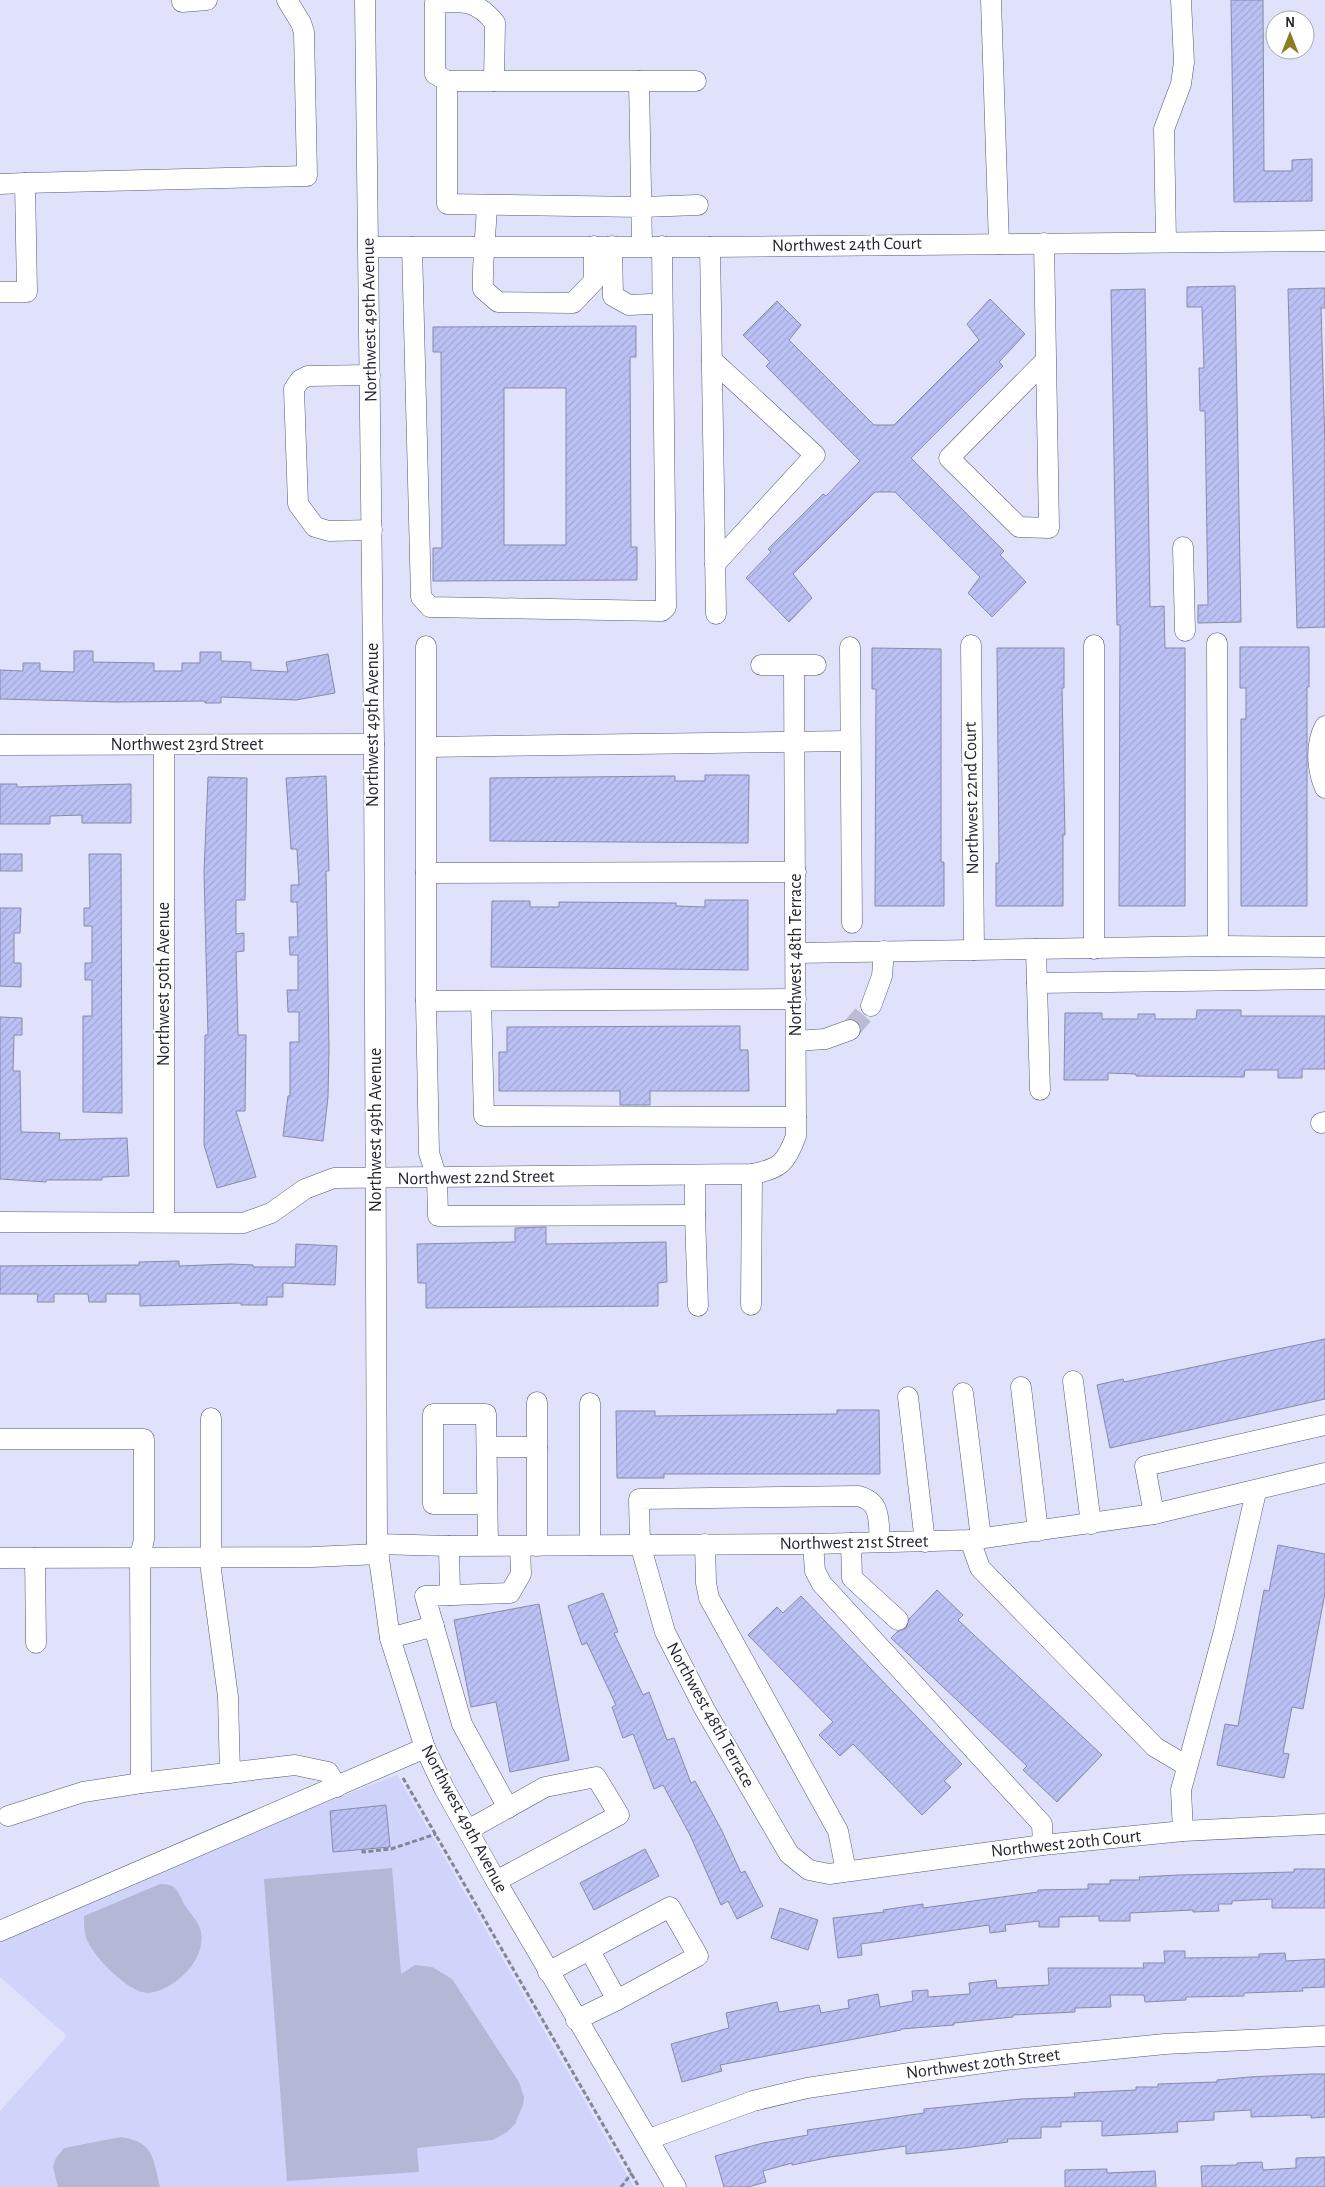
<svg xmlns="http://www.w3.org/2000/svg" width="1325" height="2187" viewBox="0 0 1325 2187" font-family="'Alegreya Sans',sans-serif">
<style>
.built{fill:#d0d4fb}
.green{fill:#b4b7d6}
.building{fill:url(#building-hatch);stroke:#878aa8;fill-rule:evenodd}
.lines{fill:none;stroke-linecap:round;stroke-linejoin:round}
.minor-tunnel{stroke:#babcd3;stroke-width:20;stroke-dasharray:20 10;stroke-linecap:butt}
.minor-casing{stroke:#565873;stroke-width:21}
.path{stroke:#838598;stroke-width:3;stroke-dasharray:5 2.5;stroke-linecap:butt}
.minor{stroke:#fff;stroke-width:20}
.labels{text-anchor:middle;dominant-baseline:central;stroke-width:4.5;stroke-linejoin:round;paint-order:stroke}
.street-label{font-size:18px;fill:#242631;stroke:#fff}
</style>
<defs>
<pattern id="building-hatch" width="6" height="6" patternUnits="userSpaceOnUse" patternTransform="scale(1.25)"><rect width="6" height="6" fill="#bcc1f5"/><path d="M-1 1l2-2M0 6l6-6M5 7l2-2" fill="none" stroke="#a1a6d2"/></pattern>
</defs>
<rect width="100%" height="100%" fill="#e0e2fc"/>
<path class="built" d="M397,1775L634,2187H0V2111L67,2036L0,1977V1927Z"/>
<g class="green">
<path d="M392,1868L401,1974L415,1965L432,1967L452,1979L519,2082L524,2097L523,2105L515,2124L507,2132L493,2140L417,2148L419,2172L287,2181L264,1879Z"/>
<path d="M160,1884C179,1883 178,1895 186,1907C190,1913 196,1919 199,1926C212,1955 175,1991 148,1993C129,1993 95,1958 88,1942C84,1934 84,1926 84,1916Z"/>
<path d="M121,2137C154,2142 153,2158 160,2187H58L53,2167L56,2158L64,2148Z"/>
</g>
<g class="building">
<path d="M1231,0H1263L1264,171H1292V160L1312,159V201L1234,202Z"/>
<path d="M1235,286L1241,622L1198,623V605H1208L1205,411H1200L1199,368H1204L1202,307H1187V287Z"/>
<path d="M1325,288V308H1321L1325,446V627L1297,628L1288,289Z"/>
<path d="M1145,289L1150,607L1164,606L1165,648H1185V906H1119L1120,625H1117L1111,290Z"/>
<path d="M990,299L1025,334L999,362L1003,366L911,458L1004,551L1000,555L1026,582L992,617L968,593L980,577L895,492H875L793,574L812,598L789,622L746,578L771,552L768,549L823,494L826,496L860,461L766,366L770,362L743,335L777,301L801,325L789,340L874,425H894L979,340L967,324Z"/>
<path d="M636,326V357H630L631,547H637V580L433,581V548H442L441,352H433V327ZM504,388H566V545H504Z"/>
<path d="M1240,647H1309V687H1307V906H1241V719H1246V688H1240Z"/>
<path d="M872,648L941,649V862H944V906H875L876,689H872Z"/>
<path d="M997,648H1064V688H1062L1065,835H1063V906H996V863H999Z"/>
<path d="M74,651H93V662L154,663V671H182V663H200V652H221V661L251,662V670L288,672L286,662L328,654L335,693L296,700L221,697V703H205V701L116,702L0,699V670L23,671V663H40V671L74,672Z"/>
<path d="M705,775H749L748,843L490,841V778L675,776V781H705Z"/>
<path d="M326,776L329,871H326L329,1049L328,1097L323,1141L283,1136L288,1096H290V1042H299V1012H288L287,990H298V955H290L289,937H298L297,902H291V885H299L297,849H291L286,778Z"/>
<path d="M208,777L247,778L245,900H236V934L244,933V951L236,952L238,1035H246L245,1111H236L256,1177L217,1188L204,1145L205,1035H208L204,872Z"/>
<path d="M0,784H17V787L131,784V823H82V815L50,816V824H0Z"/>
<rect x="0" y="854" width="22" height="17"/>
<path d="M89,854H121L122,1113L83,1112V1016H92V980H85V963H92V926H84V908H90Z"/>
<path d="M705,900H748V970L491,967L492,901H530V907H559V902L676,903V906L705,907Z"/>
<path d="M0,908H21L20,933H14V963H21V987L0,986Z"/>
<path d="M1197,1010H1241V1016H1325V1069H1302V1078H1278V1070H1245L1244,1077L1136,1076V1074L1108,1073V1080H1064L1065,1013H1102V1019H1138V1014H1155V1019H1196Z"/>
<path d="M0,1017L22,1018V1035H14L13,1071H20L21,1132L60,1133L59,1140L127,1138L129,1176L102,1177V1180H46V1182L0,1179Z"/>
<path d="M740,1026V1050H748L749,1091H650V1105H620V1091H499V1052H507V1027Z"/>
<path d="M546,1227V1244L666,1242L667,1282L658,1283V1306L426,1308V1283H418L417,1244L515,1242V1228Z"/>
<path d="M296,1244L337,1246L335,1285L283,1283V1297H267V1305H241V1303L140,1306V1294H106V1302H89L88,1294H54V1302H37L38,1294H0V1266L139,1265V1262L179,1261V1266L230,1264L253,1265V1267H295Z"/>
<path d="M1325,1339V1399L1110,1448L1097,1385L1123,1379L1124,1382Z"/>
<path d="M837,1410H879L880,1474H664V1478H617L616,1411H655V1416L837,1414Z"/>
<path d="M1278,1545L1325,1554V1593L1303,1709L1292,1707L1283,1753L1289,1754L1284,1778L1217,1765L1225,1724L1238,1726L1264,1590L1269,1591Z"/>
<path d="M937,1590L963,1615L958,1620L1102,1755L1057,1802L1023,1770L1027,1766L891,1638L897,1632L906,1628L909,1619Z"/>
<path d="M603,1593L618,1632L614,1633L643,1695L649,1692L667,1740L674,1738L691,1783L695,1781L722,1831L741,1873L745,1871L763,1906L737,1919L728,1901L721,1905L690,1835L663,1785L654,1789L633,1734L623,1738L612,1707L616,1705L587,1643L582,1645L568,1606Z"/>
<path d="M801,1596L962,1764L944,1781L951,1787L922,1815L853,1744L840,1756L819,1735L833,1722L748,1635L777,1607L783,1613Z"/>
<path d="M539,1604L569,1760L510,1772L496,1702L471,1707L454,1620Z"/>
<path d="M386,1805L390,1847L333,1852L330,1811Z"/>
<path d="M645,1849L659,1876L594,1910L580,1883Z"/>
<path d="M1294,1869H1325V1908H1272V1899L1232,1901V1904H1218L1219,1911L1193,1912V1910L1130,1913V1921H1099V1916L1059,1917V1927H1039V1921L1005,1925L1006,1931L990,1933L989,1925L861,1944L862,1955L838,1958L833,1918L884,1912L883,1910L923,1904V1908L1038,1892V1890L1088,1889V1884H1110V1880H1140L1139,1877L1179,1875L1294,1872Z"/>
<path d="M780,1908L818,1920L808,1950L771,1938Z"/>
<path d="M1164,1951H1185V1958L1259,1957V1954L1285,1953L1286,1961L1325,1959V1987L1302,1988L1303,1991L1244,1993V1996L1186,1997V2000L1145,2002L1144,1995H1110L1111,2007L1075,2008V2012L1013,2015V2017L954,2023V2025L901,2029V2030L720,2065L722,2071L682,2082L671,2044L729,2028L726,2013L777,2002L779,2012L819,2005L821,2013L849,2008L848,2000L878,1994L880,2007L913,2001L912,1991L928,1990V1997L970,1994L969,1983L996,1980L997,1988L1049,1985L1048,1968H1144L1143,1963H1165Z"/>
<path d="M1310,2074H1325V2117L1311,2118V2115L1251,2117V2110L1214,2112V2120L1177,2122L1178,2132L1102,2136V2121L1061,2122V2127H1041V2138L1007,2139L1008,2142L964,2148L906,2154V2146L831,2157L792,2165V2163L763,2171L766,2182L748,2187H724L715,2156L763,2143L808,2135L807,2130L924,2113V2109L1021,2099L1075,2097L1074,2093L1136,2090V2087H1158V2084L1217,2082V2080L1250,2077Z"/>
<path d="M1325,2157V2187H1202L1201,2166L1237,2165V2163L1262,2162L1263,2170L1296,2168V2158Z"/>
<path d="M1107,2169V2173L1155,2171L1156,2187H1065V2170Z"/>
</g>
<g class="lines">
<path class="minor-tunnel" d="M850,1030L871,1006"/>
<defs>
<g id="minor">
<path d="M182,0V2L207,0"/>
<path d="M365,0L374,744L377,1544L390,1638L425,1748L444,1788L496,1881L676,2187"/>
<path d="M991,0L999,244"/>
<path d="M447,81L435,74V3C463,1 477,0 495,23L494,81"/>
<path d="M639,81H696"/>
<path d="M25,183L307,176L304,32L301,23L287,0"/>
<path d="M0,184L25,183L27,292H0"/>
<path d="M487,205C486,233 482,261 483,289L498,302L573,303L594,281V246"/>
<path d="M1166,242L1164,129L1181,84L1184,62L1181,0"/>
<path d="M1044,243L1049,528L1019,527L949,458L1046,360"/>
<path d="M612,246L613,296L629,305L651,304"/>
<path d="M642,246L639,81H447V204L642,207L698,205"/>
<path d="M369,247H710L1325,241"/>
<path d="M412,247L421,597L430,607L662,611L666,607L662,246"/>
<path d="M710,247L716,614"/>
<path d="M712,360L815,455L715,564"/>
<path d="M370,375L308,376L300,380L294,389L298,504L315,527L329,531L372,530"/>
<path d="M1183,547L1185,631"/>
<path d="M1217,643L1218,946"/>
<path d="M971,645L974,950"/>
<path d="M1094,645V949"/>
<path d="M426,646V1001L429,1153L437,1178L438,1216L695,1215L698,1306"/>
<path d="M850,647L852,923"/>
<path d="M761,665H816"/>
<path d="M1325,726C1315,744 1317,770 1325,788"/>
<path d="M0,745L374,744"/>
<path d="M164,745V1222"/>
<path d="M427,747L850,741"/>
<path d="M426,873L796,872"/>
<path d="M1036,949L1040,1090"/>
<path d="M797,953L1218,946L1325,947"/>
<path d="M1037,983L1325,979"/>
<path d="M426,1001L796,999"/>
<path d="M481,1001L484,1116L796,1117"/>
<path d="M871,1006L882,976L884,951"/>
<path d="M796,1041L825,1039L850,1030"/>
<path d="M1321,1123L1325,1122"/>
<path d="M695,1175V1215"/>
<path d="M0,1222L243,1223L271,1213L305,1189L334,1178L752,1174C780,1169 786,1163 796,1136L794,666"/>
<path d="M751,1305L752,1174"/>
<path d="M1073,1381L1091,1524"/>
<path d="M1021,1387L1038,1531"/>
<path d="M963,1393L981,1538"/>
<path d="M908,1397L925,1542"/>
<path d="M537,1402V1546"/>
<path d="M211,1418V1570L228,1697L230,1773"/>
<path d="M0,1439H144V1539L140,1557L141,1783L295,1765L328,1772L337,1787"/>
<path d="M487,1447H537"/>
<path d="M487,1504H433V1414H486L488,1545"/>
<path d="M1154,1514L1145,1466L1325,1425"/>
<path d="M970,1540L980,1568L1155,1747L1187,1766"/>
<path d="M880,1541C878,1520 882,1502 858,1496L639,1499L640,1544L665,1632L705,1710L789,1854L809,1870L829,1874L1043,1845L1183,1831L1325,1824"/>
<path d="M851,1543L852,1578L898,1620"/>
<path d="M377,1544L449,1546L813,1544L970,1540L1154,1514L1325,1473"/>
<path d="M705,1544L706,1583L709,1598L838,1831L846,1871"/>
<path d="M813,1544L815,1571L822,1584L1042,1824L1043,1845"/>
<path d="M590,1545V1403"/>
<path d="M449,1546L450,1595"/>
<path d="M0,1558L312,1557L379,1554"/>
<path d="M35,1558L36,1643"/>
<path d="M390,1638L434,1626"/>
<path d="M508,1808L462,1724L425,1596L510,1593L521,1574L520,1546"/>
<path d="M8,1816L83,1792L141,1783"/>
<path d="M468,1830L545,1787L596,1777L619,1815L496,1881"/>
<path d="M1183,1831L1181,1790L1224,1631L1256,1492"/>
<path d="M0,1931L425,1748"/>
<path d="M590,1951L617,2000"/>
<path d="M548,1972L670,1907L698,1956L617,2000L576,2020"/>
<path d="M649,2139L753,2101L807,2088L867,2079L1005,2060L1165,2044L1325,2036"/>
</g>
</defs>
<use href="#minor" class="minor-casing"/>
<g class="path">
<path d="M403,1778L639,2187"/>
<path d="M363,1850V1852L391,1849L436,1834"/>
<path d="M621,2187L632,2173"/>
</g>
<use href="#minor" class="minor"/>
</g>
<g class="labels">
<g class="street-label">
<text transform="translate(847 245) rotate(-1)">Northwest 24th Court</text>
<text transform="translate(370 320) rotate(-91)">Northwest 49th Avenue</text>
<text transform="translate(373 725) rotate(-90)">Northwest 49th Avenue</text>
<text x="187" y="745">Northwest 23rd Street</text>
<text transform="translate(972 798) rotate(-91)">Northwest 22nd Court</text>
<text transform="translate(796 955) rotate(-90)">Northwest 48th Terrace</text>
<text transform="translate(164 984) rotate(-90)">Northwest 50th Avenue</text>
<text transform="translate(376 1130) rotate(-90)">Northwest 49th Avenue</text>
<text transform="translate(476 1178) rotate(-1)">Northwest 22nd Street</text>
<text transform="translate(854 1543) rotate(-1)">Northwest 21st Street</text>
<text transform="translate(710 1715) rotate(61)">Northwest 48th Terrace</text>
<text transform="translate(464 1819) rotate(62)">Northwest 49th Avenue</text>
<text transform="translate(1066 1844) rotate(-6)">Northwest 20th Court</text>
<text transform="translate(983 2064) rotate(-7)">Northwest 20th Street</text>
</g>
</g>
<g transform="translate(1290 35)"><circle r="24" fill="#ffffff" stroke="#a7a8ad"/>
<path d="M0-4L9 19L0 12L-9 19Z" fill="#8b7d24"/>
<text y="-8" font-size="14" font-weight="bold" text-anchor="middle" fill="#242631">N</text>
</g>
</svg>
